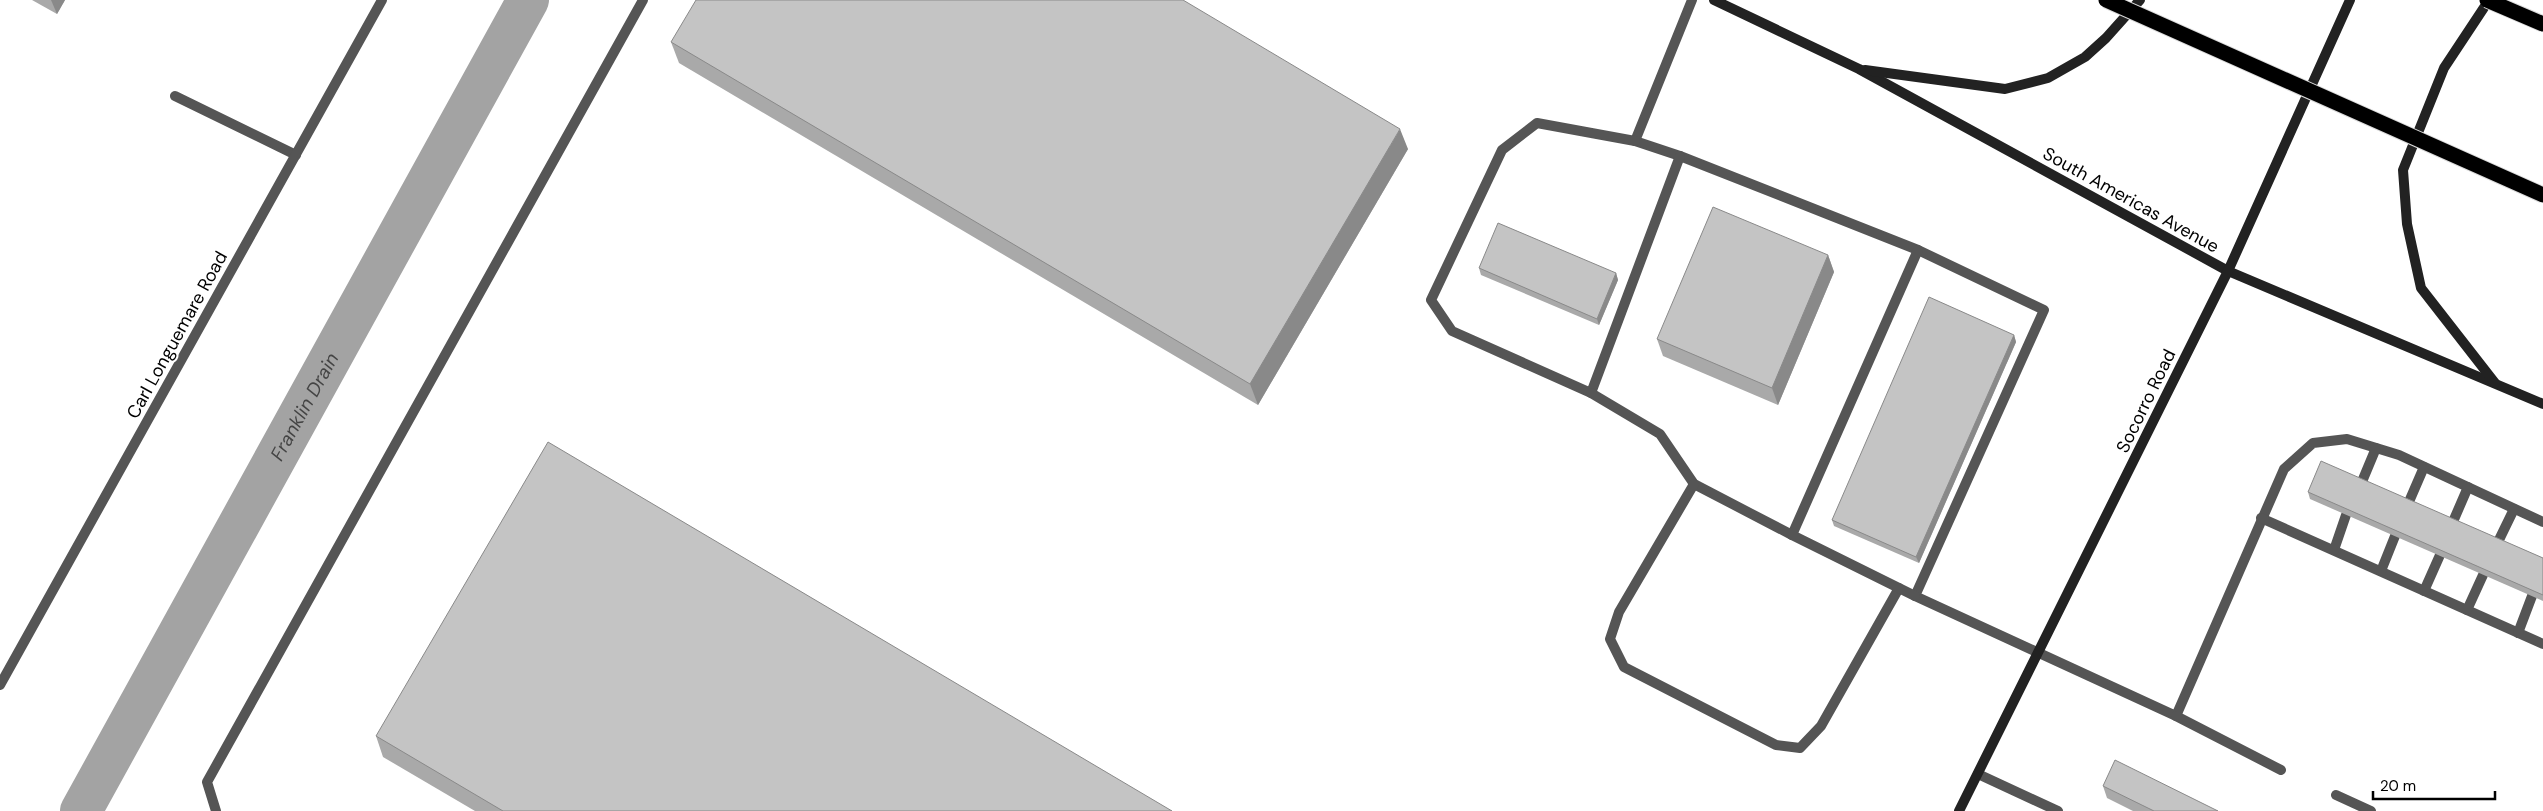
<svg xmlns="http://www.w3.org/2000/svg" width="2543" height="811" viewBox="0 0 2543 811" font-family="'DM Sans',sans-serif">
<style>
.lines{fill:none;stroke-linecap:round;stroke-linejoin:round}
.canal{stroke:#a3a3a3;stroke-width:42}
.service{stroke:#555;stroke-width:10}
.tertiary{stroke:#555;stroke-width:10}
.secondary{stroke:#222;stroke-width:10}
.motorway-bridge-casing{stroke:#dbdbdb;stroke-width:17;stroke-linecap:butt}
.motorway-bridge{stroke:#000;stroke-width:15}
.wall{fill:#a9a9a9}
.shaded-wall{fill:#898989}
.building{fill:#c4c4c4;stroke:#898989}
.labels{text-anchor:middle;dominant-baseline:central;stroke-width:4;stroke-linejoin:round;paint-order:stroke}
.street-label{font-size:18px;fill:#000;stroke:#fff}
.water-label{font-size:19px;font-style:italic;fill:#444;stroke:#fff}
</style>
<rect width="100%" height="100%" fill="#fff"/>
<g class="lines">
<path class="canal" id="s1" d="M81,811L528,0"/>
<g class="service">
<path d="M1692,0L1635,141L1680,156L1918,250L2044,310L1915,596L2176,716L2284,469L2313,443L2347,439L2399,455L2543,522"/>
<path d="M175,96L296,155"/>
<path d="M1635,141L1537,123L1502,150L1431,300L1452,331L1591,393L1680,156"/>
<path d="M1591,393L1660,434L1694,484L1792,535"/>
<path d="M1694,484L1619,612L1610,639L1624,667L1776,745L1800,748L1821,726L1899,588"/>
<path d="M2361,484L2376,448"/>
<path d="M2408,504L2424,467"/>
<path d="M2261,518L2543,644"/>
<path d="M2452,524L2468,487"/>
<path d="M2497,544L2514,509"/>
<path d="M2334,550L2346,515"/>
<path d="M2381,571L2395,536"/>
<path d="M2424,591L2440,555"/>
<path d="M1915,596L1792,535L1918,250"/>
<path d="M2467,610L2483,575"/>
<path d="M2518,633L2532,596"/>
<path d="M2176,716L2281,770"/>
<path d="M1978,774L2058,811"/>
<path d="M2336,795L2371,811"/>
<path d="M216,811L207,782L643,0"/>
</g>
<path class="tertiary" d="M0,685L382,0"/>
<g class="secondary">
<path d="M1714,0L1859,69L2228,271L2543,404"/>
<path d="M2489,0L2444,68L2403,170L2407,224L2421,288L2495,383"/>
<path d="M1865,70L2005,89L2048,78L2085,57L2106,38L2140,0"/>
<path d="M1959,811L2228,271L2350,0"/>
</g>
<defs>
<g id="motorway-bridge">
<path d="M2106,0L2543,195"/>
<path d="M2487,0L2543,24"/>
</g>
</defs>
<use href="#motorway-bridge" class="motorway-bridge-casing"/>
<use href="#motorway-bridge" class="motorway-bridge"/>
</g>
<g class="wall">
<path d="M32,0H65L57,14Z"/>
<path d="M671,42L1408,149L1258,405L679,63Z"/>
<path d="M1828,255L1834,272L1778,405L1663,356L1657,339Z"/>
<path d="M1479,268L1616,273L1618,280L1599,325L1481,275Z"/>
<path d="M2014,335L2016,342L1919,563L1834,526L1832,520Z"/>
<path d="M2308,492L2543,558V601L2310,499Z"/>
<path d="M376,736L1172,811H475L383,757Z"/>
<path d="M2103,786L2218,811H2133L2107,798Z"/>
</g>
<g class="shaded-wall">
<path d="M51,0H65L57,14Z"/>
<path d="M1400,129L1408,149L1258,405L1250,384Z"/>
<path d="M1828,255L1834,272L1778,405L1772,388Z"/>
<path d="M1616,273L1618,280L1599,325L1597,319Z"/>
<path d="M2014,335L2016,342L1919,563L1916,557Z"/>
</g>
<g class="building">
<path d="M696,0H1183L1400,129L1250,384L671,42Z"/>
<path d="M1713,207L1828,255L1772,388L1657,339Z"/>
<path d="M1498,223L1616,273L1597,319L1479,268Z"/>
<path d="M1929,297L2014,335L1916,557L1832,520Z"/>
<path d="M548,442L1172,811H503L376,736Z"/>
<path d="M2321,461L2543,558V595L2308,492Z"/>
<path d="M2115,760L2218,811H2154L2103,786Z"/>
</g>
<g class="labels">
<g class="street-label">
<text transform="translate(2131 200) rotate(29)">South Americas Avenue</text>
<text transform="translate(177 335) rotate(-61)">Carl Longuemare Road</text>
<text transform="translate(2146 401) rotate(-64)">Socorro Road</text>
</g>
<g class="water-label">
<text stroke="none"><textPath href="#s1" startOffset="462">Franklin Drain</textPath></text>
</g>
</g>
<path d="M2373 791v8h122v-8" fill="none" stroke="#000000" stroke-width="2.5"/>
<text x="2380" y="791" font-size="15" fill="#000000" stroke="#ffffff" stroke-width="4" paint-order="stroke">20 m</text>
</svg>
